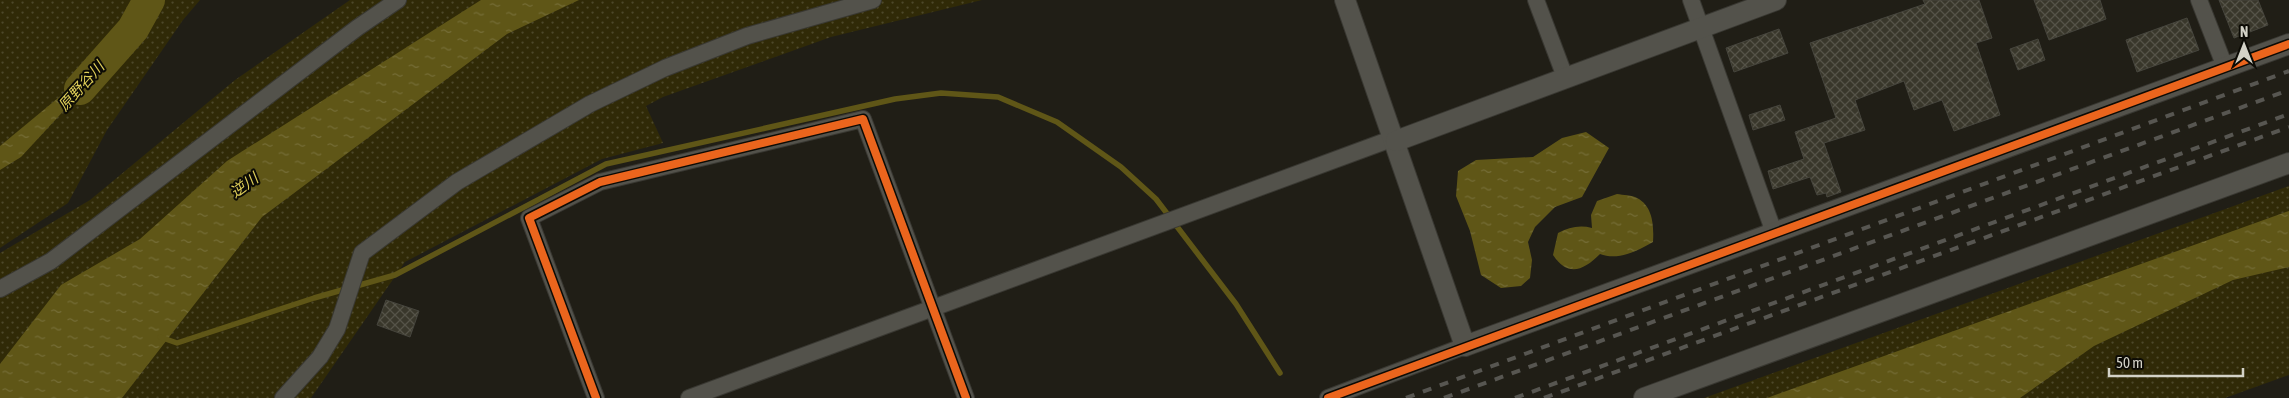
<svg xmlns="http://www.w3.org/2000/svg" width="2289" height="398" viewBox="0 0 2289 398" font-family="'Asap Condensed','Noto Sans JP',sans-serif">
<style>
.grass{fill:url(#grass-dots)}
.water{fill:url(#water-ripples)}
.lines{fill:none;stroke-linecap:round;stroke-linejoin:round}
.stream{stroke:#5f5617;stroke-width:5.5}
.river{stroke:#5f5617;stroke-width:32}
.building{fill:url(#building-cross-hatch);stroke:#46453d}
.minor-casing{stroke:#393832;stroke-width:18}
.tertiary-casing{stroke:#393832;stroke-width:22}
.minor{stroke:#53524b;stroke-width:16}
.tertiary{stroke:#53524b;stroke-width:20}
.rail{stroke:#575651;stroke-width:4;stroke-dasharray:9 9;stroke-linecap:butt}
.cycleway-casing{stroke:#0c0b05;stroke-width:11}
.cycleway{stroke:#eb651d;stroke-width:8}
.labels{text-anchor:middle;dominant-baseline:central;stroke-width:4;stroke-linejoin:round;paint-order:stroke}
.water-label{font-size:15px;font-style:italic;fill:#e0cf59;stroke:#0c0b05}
</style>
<defs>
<pattern id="grass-dots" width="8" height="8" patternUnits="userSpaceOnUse" patternTransform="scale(1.25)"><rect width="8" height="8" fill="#302a07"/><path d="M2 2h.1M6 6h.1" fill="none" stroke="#4d482a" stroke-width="1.8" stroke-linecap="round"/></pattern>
<pattern id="water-ripples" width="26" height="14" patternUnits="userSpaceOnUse" patternTransform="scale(1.25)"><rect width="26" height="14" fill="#5f5617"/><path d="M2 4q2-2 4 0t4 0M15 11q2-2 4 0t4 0" fill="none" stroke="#756d37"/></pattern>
<pattern id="building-cross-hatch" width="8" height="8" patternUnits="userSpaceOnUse" patternTransform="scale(1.25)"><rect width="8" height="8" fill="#39372b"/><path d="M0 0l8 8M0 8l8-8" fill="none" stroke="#555348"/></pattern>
</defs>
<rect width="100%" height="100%" fill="#201e16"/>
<g class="grass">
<path d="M0,0H200L183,20L107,130L68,203L0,248Z"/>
<path d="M350,0H982L831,37L663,97L646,106L663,143L602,159L405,262L311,398H0V253L90,200L235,80Z"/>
<path d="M2289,186V375L2225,398H1704Z"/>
</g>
<g class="water">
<path d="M140,0H151L119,45Z"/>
<path d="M481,0H579L507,34L262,217L122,398H0V364L61,285L140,239L227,161Z"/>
<path d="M110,55L82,91L21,157L0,170V146Z"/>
<path d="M1586,132L1609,148L1582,197L1555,207L1535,227L1528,242L1532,260L1530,278L1521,286L1501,288L1481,275L1470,231L1456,196L1458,171L1476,160L1533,157L1562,138Z"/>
<path d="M1617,194C1623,195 1632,195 1637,198C1653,206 1654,226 1653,242C1637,251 1618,261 1600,254C1583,271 1568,277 1553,255L1558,233C1569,227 1580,225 1592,228L1591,215L1597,201Z"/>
<path d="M2289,211V267L2233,280L2094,346L2020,398H1767Z"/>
</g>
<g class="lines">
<path class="stream" d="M160,337L177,343L314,298L395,275L606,164L895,99L941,93L998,97L1057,122L1121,167L1156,199L1236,304L1280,373"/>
<path class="river" d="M80,89L133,29L149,0"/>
</g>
<g class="building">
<path d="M1923,0H1979L1992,38L1976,43L2000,115L1954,131L1942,100L1914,110L1904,81L1855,100L1865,130L1824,143L1841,192L1827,197L1826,193L1817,195L1810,177L1773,189L1768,171L1804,159L1795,132L1836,118L1810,43L1925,4Z"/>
<path d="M2034,0H2100L2106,19L2049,40Z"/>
<path d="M2219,0H2258L2268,25L2234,38Z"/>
<path d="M2187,18L2199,50L2137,72L2126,40Z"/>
<path d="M1779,29L1788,53L1734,72L1726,48Z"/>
<path d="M2038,39L2045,60L2018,70L2010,49Z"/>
<path d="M1780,105L1785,120L1753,130L1749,115Z"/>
<path d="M386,300L419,311L410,337L377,325Z"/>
</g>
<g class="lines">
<defs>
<g id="minor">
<path d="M1536,0L1565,77"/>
<path d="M1691,0L1771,224L1770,235"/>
<path d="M2199,0L2225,67"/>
<path d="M0,289L51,261L357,28L398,0"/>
<path d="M283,398L320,357L337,329L362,253L457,182L590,104L665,68L747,36L873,0"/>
<path d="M596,398L529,218L600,182L863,119L966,398"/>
<path d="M689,398L1394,138"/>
<path d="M1328,398L1465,346"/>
</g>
<g id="tertiary">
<path d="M1345,0L1465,346L2289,44"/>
<path d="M1396,141L1776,0"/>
<path d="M1644,398L2289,163"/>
</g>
</defs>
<use href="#minor" class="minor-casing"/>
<use href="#tertiary" class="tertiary-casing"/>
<use href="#minor" class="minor"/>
<use href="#tertiary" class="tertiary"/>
<g class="rail">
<path d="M1406,398L2289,71"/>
<path d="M1444,398L2289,90"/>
<path d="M1515,398L2289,114"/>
<path d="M1544,398L2289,127"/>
</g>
<defs>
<g id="cycleway">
<path d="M596,398L529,218L600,182L863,119L966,398"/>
<path d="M1328,398L2289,44"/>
</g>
</defs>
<use href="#cycleway" class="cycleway-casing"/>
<use href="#cycleway" class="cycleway"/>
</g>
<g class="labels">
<g class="water-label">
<text transform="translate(81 86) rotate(-48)">原野谷川</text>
<text transform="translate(244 185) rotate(-36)">逆川</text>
</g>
</g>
<g transform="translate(2244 45)" stroke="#0c0b05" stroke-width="4" paint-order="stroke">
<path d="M0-4L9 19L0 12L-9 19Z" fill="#d3d2c7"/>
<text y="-8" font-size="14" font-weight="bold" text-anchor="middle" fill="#d3d2c7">N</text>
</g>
<path d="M2109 368v8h134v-8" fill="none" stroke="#d3d2c7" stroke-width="2.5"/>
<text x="2116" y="368" font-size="15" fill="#d3d2c7" stroke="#0c0b05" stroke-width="4" paint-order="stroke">50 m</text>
</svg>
